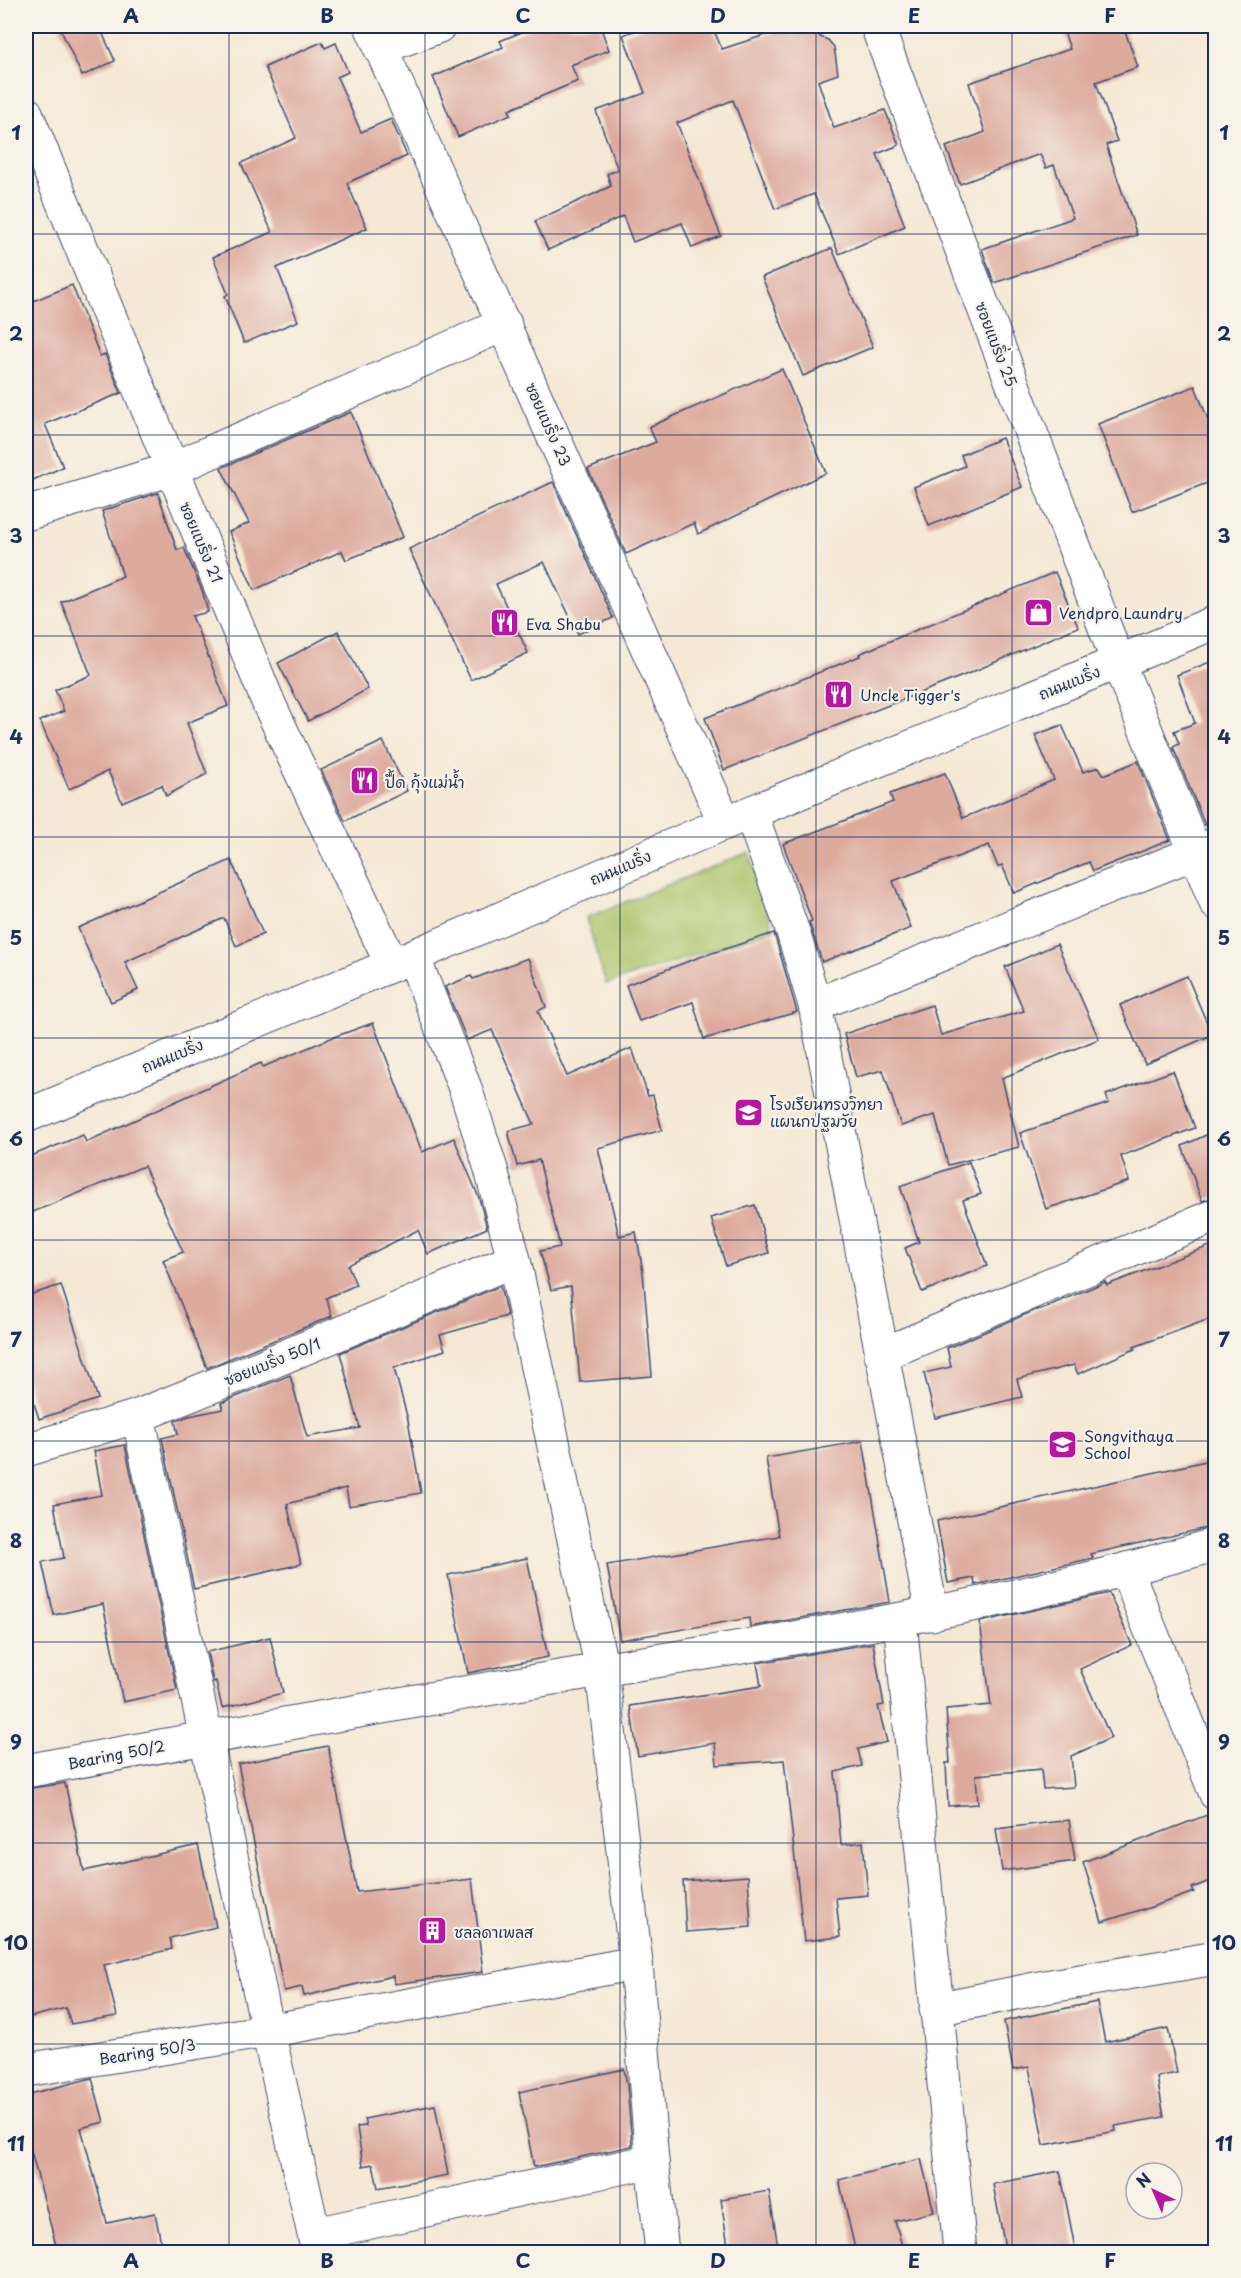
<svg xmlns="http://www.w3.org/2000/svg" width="1241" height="2278" viewBox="0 0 1241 2278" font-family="'Playpen Sans','Playpen Sans Thai',sans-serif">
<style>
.green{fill:#aac46a;stroke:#627a64;stroke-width:1.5}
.building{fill:#ddaa9e}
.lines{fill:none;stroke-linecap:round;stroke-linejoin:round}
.street-casing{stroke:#3c4b70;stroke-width:35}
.secondary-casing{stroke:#3c4b70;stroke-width:35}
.street{stroke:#fff;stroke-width:33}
.secondary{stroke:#fff;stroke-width:33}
.grid{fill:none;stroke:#1b2f5e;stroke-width:1.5;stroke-opacity:0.55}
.labels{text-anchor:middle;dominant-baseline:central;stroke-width:4.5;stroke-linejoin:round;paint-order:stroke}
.street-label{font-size:15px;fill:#1b2f5e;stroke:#f7f3e8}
.poi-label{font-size:15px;fill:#1b2f5e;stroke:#f7f3e8;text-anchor:start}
.neatline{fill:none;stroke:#1b2f5e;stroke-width:2}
.grid-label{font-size:20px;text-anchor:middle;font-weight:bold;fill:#1b2f5e}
</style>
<rect width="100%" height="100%" fill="#f7f3e8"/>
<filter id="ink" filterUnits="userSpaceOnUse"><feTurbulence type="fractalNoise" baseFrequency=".0167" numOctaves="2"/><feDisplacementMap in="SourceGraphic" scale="12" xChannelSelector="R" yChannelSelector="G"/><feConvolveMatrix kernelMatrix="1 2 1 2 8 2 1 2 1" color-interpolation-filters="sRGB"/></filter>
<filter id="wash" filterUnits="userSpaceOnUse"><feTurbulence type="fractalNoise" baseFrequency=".008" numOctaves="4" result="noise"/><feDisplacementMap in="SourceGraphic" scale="24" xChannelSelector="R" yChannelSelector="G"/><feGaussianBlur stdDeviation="1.35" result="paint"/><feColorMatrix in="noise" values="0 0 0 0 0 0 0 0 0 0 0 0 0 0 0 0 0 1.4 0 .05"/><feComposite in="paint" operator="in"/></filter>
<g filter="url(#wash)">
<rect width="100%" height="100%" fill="#f5e9d5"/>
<path class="green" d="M749,852L773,930L606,984L586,918Z"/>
<g id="blocks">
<g class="building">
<path d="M59,26H99L115,61L82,76Z"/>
<path d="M536,26H600L609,50L571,65L578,81L509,110L511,114L458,137L433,77L503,47L500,41Z"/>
<path d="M646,26H712L722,49L793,26H817L820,37L828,40L834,47L838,74L818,81L834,128L885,110L899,145L877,154L905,226L839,254L814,194L775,209L733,100L677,123L721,236L692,248L682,223L633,242L623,216L548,250L535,221L611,186L607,174L618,170L596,111L645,93L623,35Z"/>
<path d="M1062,26H1123L1138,67L1096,82L1117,141L1106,145L1137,235L994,283L982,249L1073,218L1054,165L1046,168L1040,154L960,184L946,147L985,132L969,83L1070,49Z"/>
<path d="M322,42L325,48L336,43L348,72L337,77L361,132L391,119L407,156L347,183L367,228L277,268L298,321L244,343L225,296L228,294L213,257L272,232L241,163L296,138L265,67Z"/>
<path d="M832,248L873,347L803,376L762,277Z"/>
<path d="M72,285L100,356L105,354L121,393L45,424L63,467L26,483V304Z"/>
<path d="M782,369L826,473L698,534L694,523L626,554L588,469L656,442L649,427Z"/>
<path d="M1195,386L1215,438V480L1132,512L1098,424Z"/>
<path d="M351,412L403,537L346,560L342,551L254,590L229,532L249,523L221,468Z"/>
<path d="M1002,438L1022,487L929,526L914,487L965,466L961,455Z"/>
<path d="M553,482L613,618L578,634L544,562L496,584L528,653L471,680L409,549Z"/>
<path d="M158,493L177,550L184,548L203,593L208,612L192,616L228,706L187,723L207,774L166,796L162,785L122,802L108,771L69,789L40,721L64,711L55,690L91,675L61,602L123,576L102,511Z"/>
<path d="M1055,572L1078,627L965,675L724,770L705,718L860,656L859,654Z"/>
<path d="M338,631L368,689L308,721L278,663Z"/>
<path d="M1215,660V821L1205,825L1173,747L1179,744L1174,731L1195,723L1177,675Z"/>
<path d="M1062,725L1083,772L1099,767L1104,775L1138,761L1170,840L1093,871L1089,862L1014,893L1002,865L998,867L989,845L893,881L911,928L822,962L809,922L812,921L783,844L893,802L890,794L945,773L963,818L1054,780L1035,735Z"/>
<path d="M383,741L407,791L345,821L321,770Z"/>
<path d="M231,860L263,934L236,946L224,918L125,962L138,990L111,1002L78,928Z"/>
<path d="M774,933L797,1012L704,1039L693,1002L639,1021L626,985L697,958Z"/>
<path d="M1057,944L1099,1039L1002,1078L1019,1147L948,1165L935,1115L901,1126L883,1070L856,1077L844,1034L932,1005L941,1035L1024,1011L1005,967Z"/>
<path d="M528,958L546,1007L538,1011L567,1076L632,1048L648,1096L653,1095L662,1130L598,1148L619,1236L636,1232L643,1272L652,1376L580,1382L571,1286L551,1290L540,1251L560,1247L539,1160L517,1166L508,1131L534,1124L492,1030L467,1040L445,987L471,976L473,979Z"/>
<path d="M1187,976L1212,1035L1145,1064L1120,1005Z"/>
<path d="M373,1023L422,1152L454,1138L479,1198L487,1228L428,1254L418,1230L348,1265L356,1285L326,1298L332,1316L207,1368L163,1260L183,1252L144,1166L26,1215V1158L83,1135L86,1142L261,1063L263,1067L331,1038Z"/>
<path d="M1173,1071L1195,1128L1121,1156L1129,1181L1046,1209L1020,1133L1109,1103L1106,1095Z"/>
<path d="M1215,1131V1197L1202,1201L1182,1146Z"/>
<path d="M969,1162L981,1194L963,1200L987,1266L922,1292L905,1248L919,1242L900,1186Z"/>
<path d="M755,1205L769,1253L726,1266L711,1218Z"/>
<path d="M1215,1244V1317L1134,1347L1135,1349L1078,1374L1074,1365L1017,1379L1022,1397L935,1418L924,1373L951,1367L947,1348L1036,1310L1049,1307L1048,1306L1105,1282L1107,1285Z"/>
<path d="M61,1285L98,1399L39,1419L26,1378V1296Z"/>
<path d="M500,1286L507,1316L440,1335L445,1350L394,1368L408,1420L421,1493L349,1506L346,1488L287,1504L301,1564L194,1589L162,1438L178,1434L175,1421L189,1416L223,1409L221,1403L290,1375L307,1437L360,1428L340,1353Z"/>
<path d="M863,1441L890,1602L750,1627L749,1618L620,1640L607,1565L779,1536L766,1458Z"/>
<path d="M125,1445L177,1690L123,1702L103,1604L54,1615L42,1562L64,1558L54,1504L102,1495L94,1451Z"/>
<path d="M1215,1459V1526L1091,1554L1093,1558L984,1583L975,1585L974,1578L948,1583L937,1521Z"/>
<path d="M527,1558L548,1657L468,1673L448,1575Z"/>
<path d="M1109,1593L1132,1645L1080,1669L1111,1738L1071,1756L1074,1787L1043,1789L1041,1769L976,1775L978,1804L948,1806L946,1763H950L946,1709L991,1705L980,1622Z"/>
<path d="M270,1637L283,1693L222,1708L216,1681L213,1682L207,1652Z"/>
<path d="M873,1643L884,1705L878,1706L887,1742L858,1749L862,1766L835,1772L841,1845L863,1842L868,1895L836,1898L840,1937L804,1941L784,1760L717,1765L715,1743L638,1756L630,1706L761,1686L757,1663Z"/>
<path d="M328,1746L357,1892L472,1879L483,1972L394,1984L393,1976L304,1996L302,1987L284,1991L238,1764Z"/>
<path d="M65,1783L84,1871L198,1845L216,1927L170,1938L172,1949L104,1965L117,2016L71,2024L66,2008L26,2018V1789Z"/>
<path d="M1215,1812V1879L1192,1888L1194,1892L1143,1910V1909L1102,1922L1083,1862Z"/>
<path d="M1069,1820L1075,1861L1002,1871L996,1829Z"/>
<path d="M748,1876L751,1927L686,1932L683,1881Z"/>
<path d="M1097,2002L1105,2042L1168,2028L1177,2073L1157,2077L1164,2117L1115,2126L1116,2131L1044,2145L1029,2067L1013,2070L1004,2021Z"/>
<path d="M624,2069L627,2085L632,2146L534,2167L519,2092Z"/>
<path d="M92,2078L104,2122L81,2128L107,2223L155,2213L163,2253H58L26,2132V2095Z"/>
<path d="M435,2105L448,2175L378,2188L373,2164L363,2166L357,2127L366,2126L364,2119Z"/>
<path d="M921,2159L934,2212L895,2221L904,2253H856L839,2180Z"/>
<path d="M1060,2171L1076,2253H1006L993,2184Z"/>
<path d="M769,2191L779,2253H729L721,2199Z"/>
</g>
</g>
</g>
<g filter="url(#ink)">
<use href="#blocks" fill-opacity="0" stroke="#3c4b70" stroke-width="1.5"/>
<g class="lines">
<defs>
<g id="street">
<path d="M371,26L725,823"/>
<path d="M877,26L1118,662L1216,903"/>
<path d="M380,48L439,26"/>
<path d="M26,113L269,704L392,965"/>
<path d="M26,514L172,469L505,324"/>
<path d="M751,813L793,932L815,1005L932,1614"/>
<path d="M413,956L465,1088L491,1169L514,1260L602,1670L636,1963L652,2161L662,2252"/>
<path d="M815,1005L1214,845"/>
<path d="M881,1355L1216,1215"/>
<path d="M138,1416L268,2031L318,2252"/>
<path d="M26,1450L138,1416L262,1366L514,1260"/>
<path d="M1126,1569L1216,1794"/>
<path d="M900,1620L960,2252"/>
<path d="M26,1771C217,1735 409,1702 601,1670C808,1636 1015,1605 1216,1544"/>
<path d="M936,2009L1045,1987L1216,1958"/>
<path d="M26,2070L268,2031L636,1963"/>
<path d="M315,2234L652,2161"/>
</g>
<path id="secondary" d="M26,1116L392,965L725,823L1216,622"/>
</defs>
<use href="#street" class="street-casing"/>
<use href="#secondary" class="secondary-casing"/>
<use href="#street" class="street"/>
<use href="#secondary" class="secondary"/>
</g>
</g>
<path class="grid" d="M229,26V2252M425,26V2252M620,26V2252M816,26V2252M1012,26V2252M26,234H1216M26,435H1216M26,636H1216M26,837H1216M26,1038H1216M26,1240H1216M26,1441H1216M26,1642H1216M26,1843H1216M26,2044H1216"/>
<defs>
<symbol id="shop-square" viewBox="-11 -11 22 22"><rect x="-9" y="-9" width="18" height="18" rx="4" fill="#b5179e" stroke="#f7f3e8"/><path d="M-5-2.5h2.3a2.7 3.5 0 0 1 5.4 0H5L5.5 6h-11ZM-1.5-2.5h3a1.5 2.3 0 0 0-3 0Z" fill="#fff"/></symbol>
<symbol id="restaurant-square" viewBox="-11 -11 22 22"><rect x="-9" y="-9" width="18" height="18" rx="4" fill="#b5179e" stroke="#f7f3e8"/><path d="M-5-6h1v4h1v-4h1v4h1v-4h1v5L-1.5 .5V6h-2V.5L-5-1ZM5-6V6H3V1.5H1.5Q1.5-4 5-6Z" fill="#fff"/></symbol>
<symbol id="school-square" viewBox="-11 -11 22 22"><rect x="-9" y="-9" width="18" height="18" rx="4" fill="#b5179e" stroke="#f7f3e8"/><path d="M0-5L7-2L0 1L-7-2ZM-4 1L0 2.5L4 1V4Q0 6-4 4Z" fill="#fff"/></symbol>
<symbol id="building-square" viewBox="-11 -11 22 22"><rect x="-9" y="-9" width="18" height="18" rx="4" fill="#b5179e" stroke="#f7f3e8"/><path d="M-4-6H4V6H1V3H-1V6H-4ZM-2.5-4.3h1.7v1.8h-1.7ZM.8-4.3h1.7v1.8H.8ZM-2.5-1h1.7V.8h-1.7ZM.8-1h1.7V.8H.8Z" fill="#fff"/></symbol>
</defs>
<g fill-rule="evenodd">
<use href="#shop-square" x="1022" y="596" width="33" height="33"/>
<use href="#restaurant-square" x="488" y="606" width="33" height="33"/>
<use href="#restaurant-square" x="822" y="678" width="33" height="33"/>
<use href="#restaurant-square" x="348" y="764" width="33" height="33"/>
<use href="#school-square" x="732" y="1096" width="33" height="33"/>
<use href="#school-square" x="1046" y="1428" width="33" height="33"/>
<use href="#building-square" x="416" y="1914" width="33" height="33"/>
</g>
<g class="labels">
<g class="street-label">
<text transform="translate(997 344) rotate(69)">ซอยแบริ่ง 25</text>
<text transform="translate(549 424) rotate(66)">ซอยแบริ่ง 23</text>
<text transform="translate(202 542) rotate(67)">ซอยแบริ่ง 21</text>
<text transform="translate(1069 682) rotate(-22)">ถนนแบริ่ง</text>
<text transform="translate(620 867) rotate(-23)">ถนนแบริ่ง</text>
<text transform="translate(172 1055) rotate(-22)">ถนนแบริ่ง</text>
<text transform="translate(272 1361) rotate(-22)">ซอยแบริ่ง 50/1</text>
<text transform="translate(116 1754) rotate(-11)">Bearing 50/2</text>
<text transform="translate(147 2051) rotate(-9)">Bearing 50/3</text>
</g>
<g class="poi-label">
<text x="1059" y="612">Vendpro Laundry</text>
<text x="526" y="623">Eva Shabu</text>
<text x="860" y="694">Uncle Tigger's</text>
<text x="385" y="781">ปื้ด กุ้งแม่น้ำ</text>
<text x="770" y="1103">โรงเรียนทรงวิทยา<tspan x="770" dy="17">แผนกปฐมวัย</tspan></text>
<text x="1084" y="1435">Songvithaya<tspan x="1084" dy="17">School</tspan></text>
<text x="454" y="1931">ชลลดาเพลส</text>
</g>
</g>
<rect width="1241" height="2278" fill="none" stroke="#f7f3e8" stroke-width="66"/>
<g transform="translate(1154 2191) rotate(316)"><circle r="28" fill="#f7f3e8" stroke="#9fa5b1" stroke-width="1.5"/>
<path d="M0-4.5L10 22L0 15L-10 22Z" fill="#b5179e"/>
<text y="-9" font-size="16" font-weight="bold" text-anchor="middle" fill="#1b2f5e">N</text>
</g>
<rect x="33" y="33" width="1175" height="2212" class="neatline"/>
<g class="grid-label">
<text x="131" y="23">A</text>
<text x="327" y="23">B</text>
<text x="523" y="23">C</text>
<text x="718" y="23">D</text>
<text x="914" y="23">E</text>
<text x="1110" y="23">F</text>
<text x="16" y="140">1</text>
<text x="1224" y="140">1</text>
<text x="16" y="341">2</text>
<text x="1224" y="341">2</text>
<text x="16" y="543">3</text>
<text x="1224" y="543">3</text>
<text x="16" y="744">4</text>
<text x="1224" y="744">4</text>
<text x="16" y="945">5</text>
<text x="1224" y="945">5</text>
<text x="16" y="1146">6</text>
<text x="1224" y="1146">6</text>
<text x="16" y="1347">7</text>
<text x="1224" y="1347">7</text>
<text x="16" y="1548">8</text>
<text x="1224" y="1548">8</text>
<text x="16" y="1749">9</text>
<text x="1224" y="1749">9</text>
<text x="16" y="1950">10</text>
<text x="1224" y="1950">10</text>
<text x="16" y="2151">11</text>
<text x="1224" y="2151">11</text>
<text x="131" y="2268">A</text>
<text x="327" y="2268">B</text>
<text x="523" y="2268">C</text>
<text x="718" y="2268">D</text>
<text x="914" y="2268">E</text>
<text x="1110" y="2268">F</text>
</g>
</svg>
